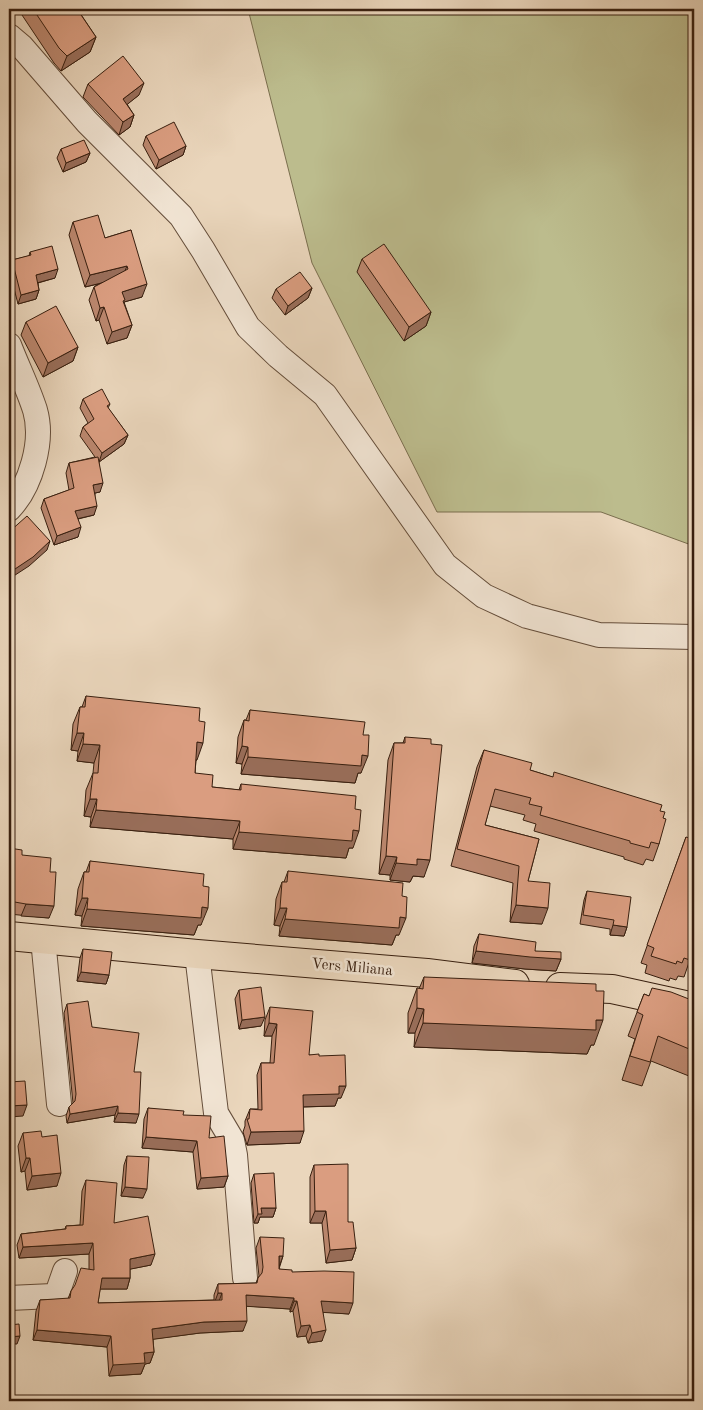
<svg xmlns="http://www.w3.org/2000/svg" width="703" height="1410" viewBox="0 0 703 1410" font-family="'Old Standard TT',serif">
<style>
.green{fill:#bcbc8d;stroke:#7a6e4e}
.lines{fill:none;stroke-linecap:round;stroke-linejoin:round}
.minor-casing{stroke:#644d3a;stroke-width:26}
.major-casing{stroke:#381f0f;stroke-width:30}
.minor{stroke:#f1e4d3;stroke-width:24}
.major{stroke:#ead6bc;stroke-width:28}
.wall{fill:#bb876e;stroke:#381f0f}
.shaded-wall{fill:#996e5a;stroke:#381f0f}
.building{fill:#da9d80;stroke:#381f0f}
.labels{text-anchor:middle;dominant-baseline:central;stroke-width:5;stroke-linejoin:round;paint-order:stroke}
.street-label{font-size:15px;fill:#381f0f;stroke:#f1e4d3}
</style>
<rect width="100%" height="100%" fill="#ead6bc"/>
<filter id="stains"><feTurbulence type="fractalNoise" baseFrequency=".004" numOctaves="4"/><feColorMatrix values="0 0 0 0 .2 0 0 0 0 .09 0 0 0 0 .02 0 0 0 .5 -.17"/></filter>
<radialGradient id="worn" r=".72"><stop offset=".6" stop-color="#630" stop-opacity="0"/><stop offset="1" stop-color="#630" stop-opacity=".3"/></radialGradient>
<path class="green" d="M248,9H694V546L601,512H437L312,263Z"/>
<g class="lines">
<defs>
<g id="minor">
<path d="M9,36L22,47L87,122L181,216L203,250L248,327L278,356L325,395L445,565L484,596L527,616L599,635L694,637"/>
<path d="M9,345C17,366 28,388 35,410C44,441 31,486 9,509"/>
<path d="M43,939L59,1104"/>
<path d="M197,954L216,1113L232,1140L235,1155L245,1278"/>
<path d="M9,1298L53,1296L58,1291L65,1271"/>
</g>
<g id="major">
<path d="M9,936L197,954L427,973L515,984"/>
<path d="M560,987L612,989L694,1007"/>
</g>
</defs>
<use href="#minor" class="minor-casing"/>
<use href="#major" class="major-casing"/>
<use href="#minor" class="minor"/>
<use href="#major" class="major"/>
</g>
<g class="wall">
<path d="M18,9H86L80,13L96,37L90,52L61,71L54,63Z"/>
<path d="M88,84L139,95L127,104L134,115L130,127L119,135L83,97Z"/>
<path d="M146,136L186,146L183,155L156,169L143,145Z"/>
<path d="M61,149L90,153L86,162L63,172L57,158Z"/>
<path d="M73,222L105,238L131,230L142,297L124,302L132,325L127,338L107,344L99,320L96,321L89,300L94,287L98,284L85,287L69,235Z"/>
<path d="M30,252L55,278L38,283L39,290L36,299L18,304L9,269L12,260L29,256Z"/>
<path d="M362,259L431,312L426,326L404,341L357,272Z"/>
<path d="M312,288L308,298L285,315L272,298L276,289Z"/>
<path d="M26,322L78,347L73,361L43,377L21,335Z"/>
<path d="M83,399L110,404L108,408L128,435L124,444L99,462L100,492L95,493L94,515L78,519V537L54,545L41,508L44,499L69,490L66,473L69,463L95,457L80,436L83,427L88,423L80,408Z"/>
<path d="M86,696L197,760H196L195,773L212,787L239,790L241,784L353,848H349L346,858L233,849V839L90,827L91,817L84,816L86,790L93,773L94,763L77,761L78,751L71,750L73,724L80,707H82Z"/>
<path d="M250,710L363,735L361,773H358L355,783L241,774L242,764L236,763L238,737L244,720H246Z"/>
<path d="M405,737L424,877L413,876L410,882L390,880V875L379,874L388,760L394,743H403Z"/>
<path d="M484,750L530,770L660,811L663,818L659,844L653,861L646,859L643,865L624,859V857L534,831L536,824L523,820L525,815L490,806L485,825L539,839L528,881L542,924L510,922L513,883L451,866L477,767Z"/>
<path d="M686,837L694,948L684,977L678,976L676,980L670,978L669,981L645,973L647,965L641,963Z"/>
<path d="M9,848L50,872L49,918L9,914Z"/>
<path d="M90,861L203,886L201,925H198L194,935L81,926L82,916L75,915L78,889L84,872H86Z"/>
<path d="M288,871L399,935H396L392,945L279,936L280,926L274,925L276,899L282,882H284Z"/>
<path d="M587,891L627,927L624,936L610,935V929L580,924L584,900Z"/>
<path d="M479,934L561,959L556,971L525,969L472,963L474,946Z"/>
<path d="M83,949L109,975L106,984L77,981L80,958Z"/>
<path d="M424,977L594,1045H591L587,1054L414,1047L415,1033H408V1013L417,988L419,989Z"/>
<path d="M239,990L261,1026L239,1029L235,999Z"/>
<path d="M644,994L649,996L694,1001V1078L651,1061L642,1086L622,1080L635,1039L628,1036Z"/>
<path d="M67,1004L92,1027L134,1072L136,1123L114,1122L115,1115L67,1123L66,1116L69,1107L73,1103L64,1013Z"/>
<path d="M270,1007L309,1055L319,1056L341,1098H338L335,1106L303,1107L300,1143L247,1145L243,1132L245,1126V1121L250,1109H258L257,1075L261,1063H270L272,1036H264L265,1020Z"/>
<path d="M148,1108L183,1115L209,1138L228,1176L224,1187L197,1189L193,1152L142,1148L144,1119Z"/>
<path d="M23,1133L42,1137L57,1186L27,1190L25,1171L21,1172L18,1146Z"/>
<path d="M127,1156L143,1198L121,1196L124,1165Z"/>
<path d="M314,1165L348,1222L356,1248L352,1260L326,1263L322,1223H310V1177Z"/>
<path d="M254,1174L276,1208L273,1217H260L258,1223H254L251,1183Z"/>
<path d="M86,1180L114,1223L151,1265L130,1269V1278L127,1289H100L98,1303L214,1300V1295L218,1284L256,1283L259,1276L256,1248L260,1237L283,1256L279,1269L292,1272L349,1314L323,1312L322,1341L308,1343L306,1336L297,1337L293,1311L290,1312V1309L246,1306L243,1331L200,1333L153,1339L154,1352L150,1363L145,1364L141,1374L109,1376L107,1347L33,1340L36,1311L40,1300L68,1299L71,1291L89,1269V1254L19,1258L17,1245L21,1234L65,1229L66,1226L80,1225L82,1191Z"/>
</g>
<g class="shaded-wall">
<path d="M73,9H86L69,20Z"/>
<path d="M96,37L90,52L61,71L67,56Z"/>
<path d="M144,83L139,95L119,111L123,99Z"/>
<path d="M134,115L130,127L119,135L123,122Z"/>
<path d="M186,146L183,155L156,169L159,160Z"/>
<path d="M90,153L86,162L63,172L66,163Z"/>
<path d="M127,266L122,278L85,287L90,275Z"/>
<path d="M58,269L55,278L33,284L36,275Z"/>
<path d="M147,284L142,297L124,302L120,313L122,292Z"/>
<path d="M312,288L308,298L285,315L288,306Z"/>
<path d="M39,290L36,299L18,304L21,295Z"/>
<path d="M104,307L99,320L96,321L100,308Z"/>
<path d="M431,312L426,326L404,341L409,327Z"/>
<path d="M132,325L127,338L107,344L112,332Z"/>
<path d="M78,347L73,361L43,377L48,363Z"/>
<path d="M128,435L124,444L99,462L102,453Z"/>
<path d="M103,483L100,492L90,494L93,485Z"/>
<path d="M97,506L94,515L72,520L75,511Z"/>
<path d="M81,527L78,537L54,545L57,536Z"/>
<path d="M50,541L47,550L29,566L9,579V573Z"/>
<path d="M77,733H84L78,751L71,750Z"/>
<path d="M197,742L203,743L197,760L191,759Z"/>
<path d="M83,744L100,745L94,763L77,761Z"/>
<path d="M242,746L248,747L242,764L236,763Z"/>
<path d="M362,755L368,756L361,773H358L355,783L241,774L248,757Z"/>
<path d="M90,799H97L91,817L84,816Z"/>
<path d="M96,810L240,821L233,839L90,827Z"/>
<path d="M353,830L359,831L353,848H349L346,858L233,849L239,832Z"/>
<path d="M386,856L397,857L390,875L379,874Z"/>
<path d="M417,859L430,860L424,877L413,876L410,882L390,880L396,863Z"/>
<path d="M82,898H88L82,916L75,915Z"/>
<path d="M26,904L54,906L49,918L21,916Z"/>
<path d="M516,905L548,908L542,924L510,922Z"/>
<path d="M202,907L208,908L201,925H198L194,935L81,926L87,909Z"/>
<path d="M280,908H287L280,926L274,925Z"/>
<path d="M400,917L406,918L399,935H396L392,945L279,936L285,919Z"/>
<path d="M613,925L627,927L624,936L610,935Z"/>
<path d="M476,951L561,959L556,971L525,969L472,963Z"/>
<path d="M81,972L109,975L106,984L77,981Z"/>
<path d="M417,1008L424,1009L415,1033H408Z"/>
<path d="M265,1017L261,1026L239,1029L242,1020Z"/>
<path d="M596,1020H603L594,1045H591L587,1054L414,1047L423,1023Z"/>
<path d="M269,1023L277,1024L272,1036H264Z"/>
<path d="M339,1086H346L341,1098H338L335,1106L298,1107L303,1095Z"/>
<path d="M27,1105L23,1116L9,1117V1106Z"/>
<path d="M118,1106L115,1115L67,1123L70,1114Z"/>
<path d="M118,1113L139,1114L136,1123L114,1122Z"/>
<path d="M304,1131L300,1143L247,1145L251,1132Z"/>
<path d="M146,1137L197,1141L193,1152L142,1148Z"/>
<path d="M26,1158H30L25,1171L21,1172Z"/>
<path d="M61,1173L57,1186L27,1190L32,1176Z"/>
<path d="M228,1176L224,1187L197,1189L201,1178Z"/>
<path d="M125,1187L147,1189L143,1198L121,1196Z"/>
<path d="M261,1208H276L273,1217H260L258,1223H254L258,1214Z"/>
<path d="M315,1211H326L322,1223H310Z"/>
<path d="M93,1243L89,1254L19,1258L23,1247Z"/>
<path d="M356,1248L352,1260L326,1263L330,1250Z"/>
<path d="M155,1254L151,1265L126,1270L130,1259Z"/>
<path d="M279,1256H283L279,1267Z"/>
<path d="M102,1278H130L127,1289H98Z"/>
<path d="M218,1293H222L218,1304H214Z"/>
<path d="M246,1295L294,1298L290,1309L242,1306Z"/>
<path d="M294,1301H297L293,1311L290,1312Z"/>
<path d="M321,1301L353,1303L349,1314L317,1312Z"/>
<path d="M247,1321L243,1331L200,1333L148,1340L152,1329L204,1322Z"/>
<path d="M310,1325L306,1336L297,1337L301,1326Z"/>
<path d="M37,1330L111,1336L107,1347L33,1340Z"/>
<path d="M326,1330L322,1341L308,1343L312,1333Z"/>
<path d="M20,1336L17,1344H9V1337Z"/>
<path d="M154,1352L150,1363L145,1364L141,1374L109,1376L113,1365L144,1353Z"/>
</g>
<g class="building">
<path d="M33,9H77L96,37L67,56L59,48Z"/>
<path d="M123,56L144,83L123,99L134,115L123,122L88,84Z"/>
<path d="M174,122L186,146L159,160L146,136Z"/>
<path d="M84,140L90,153L66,163L61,149Z"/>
<path d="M98,215L105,238L131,230L147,284L122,292L125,300L123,301L132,325L112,332L104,307L100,308L94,287L128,269L127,266L90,275L73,222Z"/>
<path d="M384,244L431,312L409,327L362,259Z"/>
<path d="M52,246L58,269L36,275L39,290L21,295L12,260L31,255L30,252Z"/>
<path d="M300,272L312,288L288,306L276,289Z"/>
<path d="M56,306L78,347L48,363L26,322Z"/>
<path d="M102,389L110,404L107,406L128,435L102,453L83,427L94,419L83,399Z"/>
<path d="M98,457L103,483L93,485L97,506L75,511L81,527L57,536L44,499L74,488L69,463Z"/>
<path d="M27,516L50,541L33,557L9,573V532Z"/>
<path d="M86,696L200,708L199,721L205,722L203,743L197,742L195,773L213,775L212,787L241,790V784L356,796L355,809L361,810L359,831L353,830L352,841L239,832L240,821L96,810L97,799H90L93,773H98L100,745L83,744L84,733H77L80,707H85Z"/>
<path d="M250,710L365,722L363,735H369L368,756L362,755L361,766L248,757V747L242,746L244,720L249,721Z"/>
<path d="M405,737L431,739V744L442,745L430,860L417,859V865L396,863L397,857L386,856L394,743H405Z"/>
<path d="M484,750L532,763L530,770L553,777L554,772L662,805L660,811L665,812L663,818L666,819L659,844L651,842L649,848L630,843V841L540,815L542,807L529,804L531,798L495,789L485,825L539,839L528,881L550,883L548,908L516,905L519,866L457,849Z"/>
<path d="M694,836V948L690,960L684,958L682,963L677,961L676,964L651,956L654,948L647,945L686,837L693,839Z"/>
<path d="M9,848L22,850V855L51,858L50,872H56L54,906L26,904L9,901Z"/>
<path d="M90,861L204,874L203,886L209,887L208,908L202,907L201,918L87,909L88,898H82L84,872H89Z"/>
<path d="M288,871L403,883L402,896L407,897L406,918L400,917L399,928L285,919L287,908H280L282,882H287Z"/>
<path d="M587,891L631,897L627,927L613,925L614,920L583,915Z"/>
<path d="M479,934L536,942L535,951L561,952V959L530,957L476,951Z"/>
<path d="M83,949L112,952L109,975L81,972Z"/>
<path d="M424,977L596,984V991H604L603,1020H596V1030L423,1023L424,1009L417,1008V988L423,989Z"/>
<path d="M261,987L265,1017L242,1020L239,990Z"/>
<path d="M652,988L671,992L694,1001V1051L658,1036L650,1062L630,1056L643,1015L637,1012L644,994L649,996Z"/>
<path d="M88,1001L92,1027L139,1033L134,1072H141L139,1114L118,1113V1106L70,1114L69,1107L75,1101L76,1094L67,1004Z"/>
<path d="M270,1007L313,1011L309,1055L319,1054V1056L345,1055L346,1086H339V1094L303,1095L304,1131L251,1132L247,1119H249L250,1109L262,1110L261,1063H274L277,1024L269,1023Z"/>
<path d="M25,1081L27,1105L9,1106V1082Z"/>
<path d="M148,1108L184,1111L183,1115L211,1116L209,1138L224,1136L228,1176L201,1178L197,1141L146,1137Z"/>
<path d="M41,1131L42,1137L57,1135L61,1173L32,1176L30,1158H26L23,1133Z"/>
<path d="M127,1156L149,1157L147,1189L125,1187Z"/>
<path d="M348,1164V1222H353L356,1248L330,1250L326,1211H315L314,1165Z"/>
<path d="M274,1173L276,1208H261L262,1214H258L254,1174Z"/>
<path d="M86,1180L117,1183L114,1223L148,1216L155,1254L130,1259V1278H102L98,1303L222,1300V1293H218V1284L257,1283L258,1278L262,1273L263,1267L260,1237L284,1238L283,1256H279V1269L292,1270V1272L324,1271L354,1272L353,1303L321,1301L326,1330L312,1333L310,1325L301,1326L297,1301H294V1298L246,1295L247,1321L204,1322L152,1329L154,1352L144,1353L145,1363L113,1365L111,1336L37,1330L40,1300L70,1298L71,1291L75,1285L81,1268L94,1270L93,1243L23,1247L21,1234L66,1229V1226L83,1225Z"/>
<path d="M9,1303L11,1304L9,1325L19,1324L20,1336L9,1337Z"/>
</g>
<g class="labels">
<g class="street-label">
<text transform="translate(352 968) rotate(5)">Vers Miliana</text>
</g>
</g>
<rect width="703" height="1410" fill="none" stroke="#ead6bc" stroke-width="30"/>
<rect x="10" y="10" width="683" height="1390" fill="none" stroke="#381f0f" stroke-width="2.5"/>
<rect x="15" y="15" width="673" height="1380" fill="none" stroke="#381f0f"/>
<rect width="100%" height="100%" filter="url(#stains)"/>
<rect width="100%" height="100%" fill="url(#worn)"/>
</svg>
